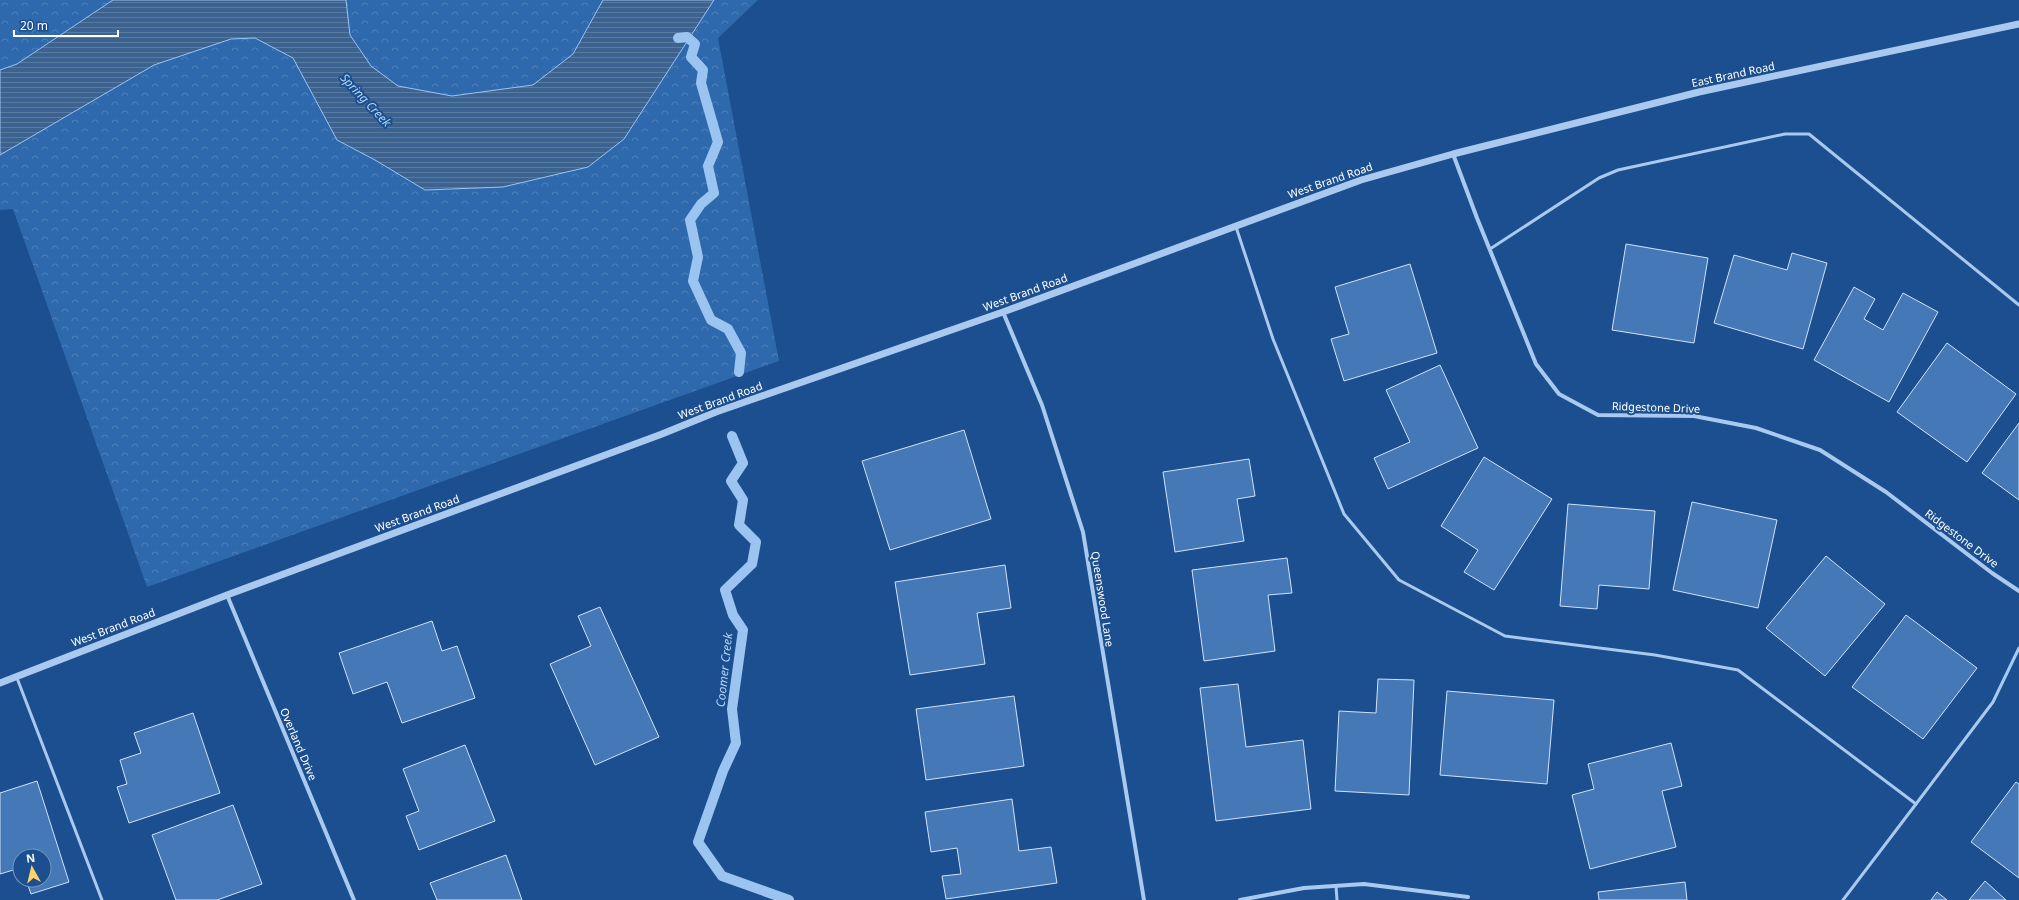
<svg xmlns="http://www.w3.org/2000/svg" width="2019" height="900" viewBox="0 0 2019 900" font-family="'Noto Sans',sans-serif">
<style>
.forest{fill:url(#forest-crowns)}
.water{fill:url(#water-rules);stroke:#9cc4f0}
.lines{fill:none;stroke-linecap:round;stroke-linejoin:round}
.stream{stroke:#9cc4f0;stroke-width:10}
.building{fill:#4478b7;stroke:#cfe3fa}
.service{stroke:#a9c9ee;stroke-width:3}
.minor{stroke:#a9c9ee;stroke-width:4}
.tertiary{stroke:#a9c9ee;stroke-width:7}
.labels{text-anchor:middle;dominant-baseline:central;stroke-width:4;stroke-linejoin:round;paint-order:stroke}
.street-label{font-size:11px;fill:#fff;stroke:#1b4f8f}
.water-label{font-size:12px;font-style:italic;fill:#b5d3f5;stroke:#1b4f8f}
</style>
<defs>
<pattern id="forest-crowns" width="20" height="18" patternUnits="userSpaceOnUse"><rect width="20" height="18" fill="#2e69ad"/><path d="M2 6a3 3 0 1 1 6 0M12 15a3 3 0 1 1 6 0" fill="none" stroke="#4d80b9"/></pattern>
<pattern id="water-rules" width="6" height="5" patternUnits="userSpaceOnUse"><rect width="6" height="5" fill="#3c6290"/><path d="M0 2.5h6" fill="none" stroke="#597aa1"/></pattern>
</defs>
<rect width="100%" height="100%" fill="#1b4f8f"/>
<path class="forest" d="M0,0H758L718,38L779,361L147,587L13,209L0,210Z"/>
<path class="water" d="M113,0H346L350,35L371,66L398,86L452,96L533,85L573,54L603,0H714L624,139L588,167L503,187L425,190L375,160L337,140L293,58L255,38L231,39L154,65L0,155V70L17,64Z"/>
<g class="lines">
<g class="stream">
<path d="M678,38L687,37L695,44L691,57L703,70L701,83L718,142L708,166L714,193L701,204L690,220L698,257L693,281L711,320L728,329L741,353L739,372"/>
<path d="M732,436L743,463L731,481L743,500L739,525L756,542L752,564L725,590L733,615L743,630L732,709L736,743L723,771L698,842L722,876L789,900"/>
</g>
</g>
<g class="building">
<path d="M1626,244L1708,258L1694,343L1612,330Z"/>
<path d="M1792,253L1827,263L1803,349L1714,323L1734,255L1787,270Z"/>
<path d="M1410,264L1437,353L1344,381L1331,339L1349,334L1335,287Z"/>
<path d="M1854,287L1875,299L1864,319L1883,330L1903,293L1938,312L1889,402L1814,360Z"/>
<path d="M1947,343L2016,394L1967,462L1897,412Z"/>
<path d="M1440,365L1478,448L1388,489L1374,458L1410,442L1386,390Z"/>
<path d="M2019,423V500L1982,473Z"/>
<path d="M964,430L991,519L890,550L862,461Z"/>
<path d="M1484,457L1552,499L1494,590L1464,572L1478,550L1441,526Z"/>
<path d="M1249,459L1255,496L1237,499L1244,541L1175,552L1163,472Z"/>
<path d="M1692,502L1777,520L1758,608L1673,590Z"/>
<path d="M1568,504L1655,511L1649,589L1599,585L1597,609L1560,606Z"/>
<path d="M1826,556L1885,604L1825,676L1766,628Z"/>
<path d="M1287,558L1292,593L1268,595L1275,651L1204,661L1192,570Z"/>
<path d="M1005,565L1011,608L977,613L985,664L910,675L895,582Z"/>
<path d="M600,607L659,737L595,765L550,664L591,646L578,616Z"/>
<path d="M1906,615L1977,668L1923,739L1852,687Z"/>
<path d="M432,621L442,651L457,646L475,698L402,723L387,682L353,694L339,653Z"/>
<path d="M1378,679L1414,680L1409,795L1335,791L1339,711L1376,713Z"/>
<path d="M1238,684L1246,747L1303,740L1311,809L1216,821L1200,688Z"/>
<path d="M1447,691L1554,700L1547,784L1440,775Z"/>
<path d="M1014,696L1024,766L926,780L916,709Z"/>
<path d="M193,713L220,793L129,823L117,787L127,784L120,760L141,753L134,733Z"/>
<path d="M1671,743L1682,786L1662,791L1676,847L1590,869L1572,795L1594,789L1588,764Z"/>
<path d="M465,745L495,821L419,850L406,816L419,811L403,769Z"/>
<path d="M37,781L69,882L31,894L26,880H44V856H20V868L0,874V793Z"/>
<path d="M2016,782L2019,784V878L1971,842Z"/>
<path d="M1012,799L1019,851L1051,847L1057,883L946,899L942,876L961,874L957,848L931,852L925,812Z"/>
<path d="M233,805L262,884L217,900H176L152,835Z"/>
<path d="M506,855L522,900H437L430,883Z"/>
<path d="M1985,881L2006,900H1969Z"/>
<path d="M1685,882L1687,900H1599L1598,892Z"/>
<path d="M1937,892L1947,900H1931Z"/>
</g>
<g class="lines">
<g class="service">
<path d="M1236,227L1273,339L1344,514L1399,580L1505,636L1655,655L1738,670L1916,804L1843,900"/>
<path d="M1490,249L1599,178L1618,170L1785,134H1809L2019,305"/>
<path d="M17,678L102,900"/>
<path d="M1916,804L1993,702L2019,648"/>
<path d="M1336,886L1337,900"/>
</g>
<g class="minor">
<path d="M1453,154L1477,218L1536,364L1559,394L1598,415L1694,416L1756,428L1820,450L1886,492L1992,573L2019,591"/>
<path d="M1003,312L1042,405L1083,532L1144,900"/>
<path d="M227,595L354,900"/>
<path d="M1240,900L1304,888L1364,884L1468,897"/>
</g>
<path class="tertiary" d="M0,683L227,595L662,434L716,412L1003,312L1361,180L1453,154L1699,92L2019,24"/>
</g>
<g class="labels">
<g class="street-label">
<text transform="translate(1733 74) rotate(-12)">East Brand Road</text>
<text transform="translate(1330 180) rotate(-19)">West Brand Road</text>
<text transform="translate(1025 292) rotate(-20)">West Brand Road</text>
<text transform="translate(720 400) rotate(-20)">West Brand Road</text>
<text transform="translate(1656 407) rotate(2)">Ridgestone Drive</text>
<text transform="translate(417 513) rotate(-20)">West Brand Road</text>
<text transform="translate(1962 538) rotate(37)">Ridgestone Drive</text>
<text transform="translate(1103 599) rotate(81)">Queenswood Lane</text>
<text transform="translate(113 627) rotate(-21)">West Brand Road</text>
<text transform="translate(299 744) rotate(67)">Overland Drive</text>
</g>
<g class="water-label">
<text transform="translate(366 100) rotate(47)">Spring Creek</text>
<text transform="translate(724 670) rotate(-84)">Coomer Creek</text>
</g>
</g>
<g transform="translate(32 868) rotate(352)"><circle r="19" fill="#1b4f8f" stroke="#7695bc"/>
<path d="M0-3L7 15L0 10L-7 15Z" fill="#ffd166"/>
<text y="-6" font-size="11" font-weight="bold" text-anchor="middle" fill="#ffffff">N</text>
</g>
<path d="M14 30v6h104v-6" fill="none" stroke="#ffffff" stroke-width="2"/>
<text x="20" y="30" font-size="12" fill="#ffffff" stroke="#1b4f8f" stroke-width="3" paint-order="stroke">20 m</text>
</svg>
